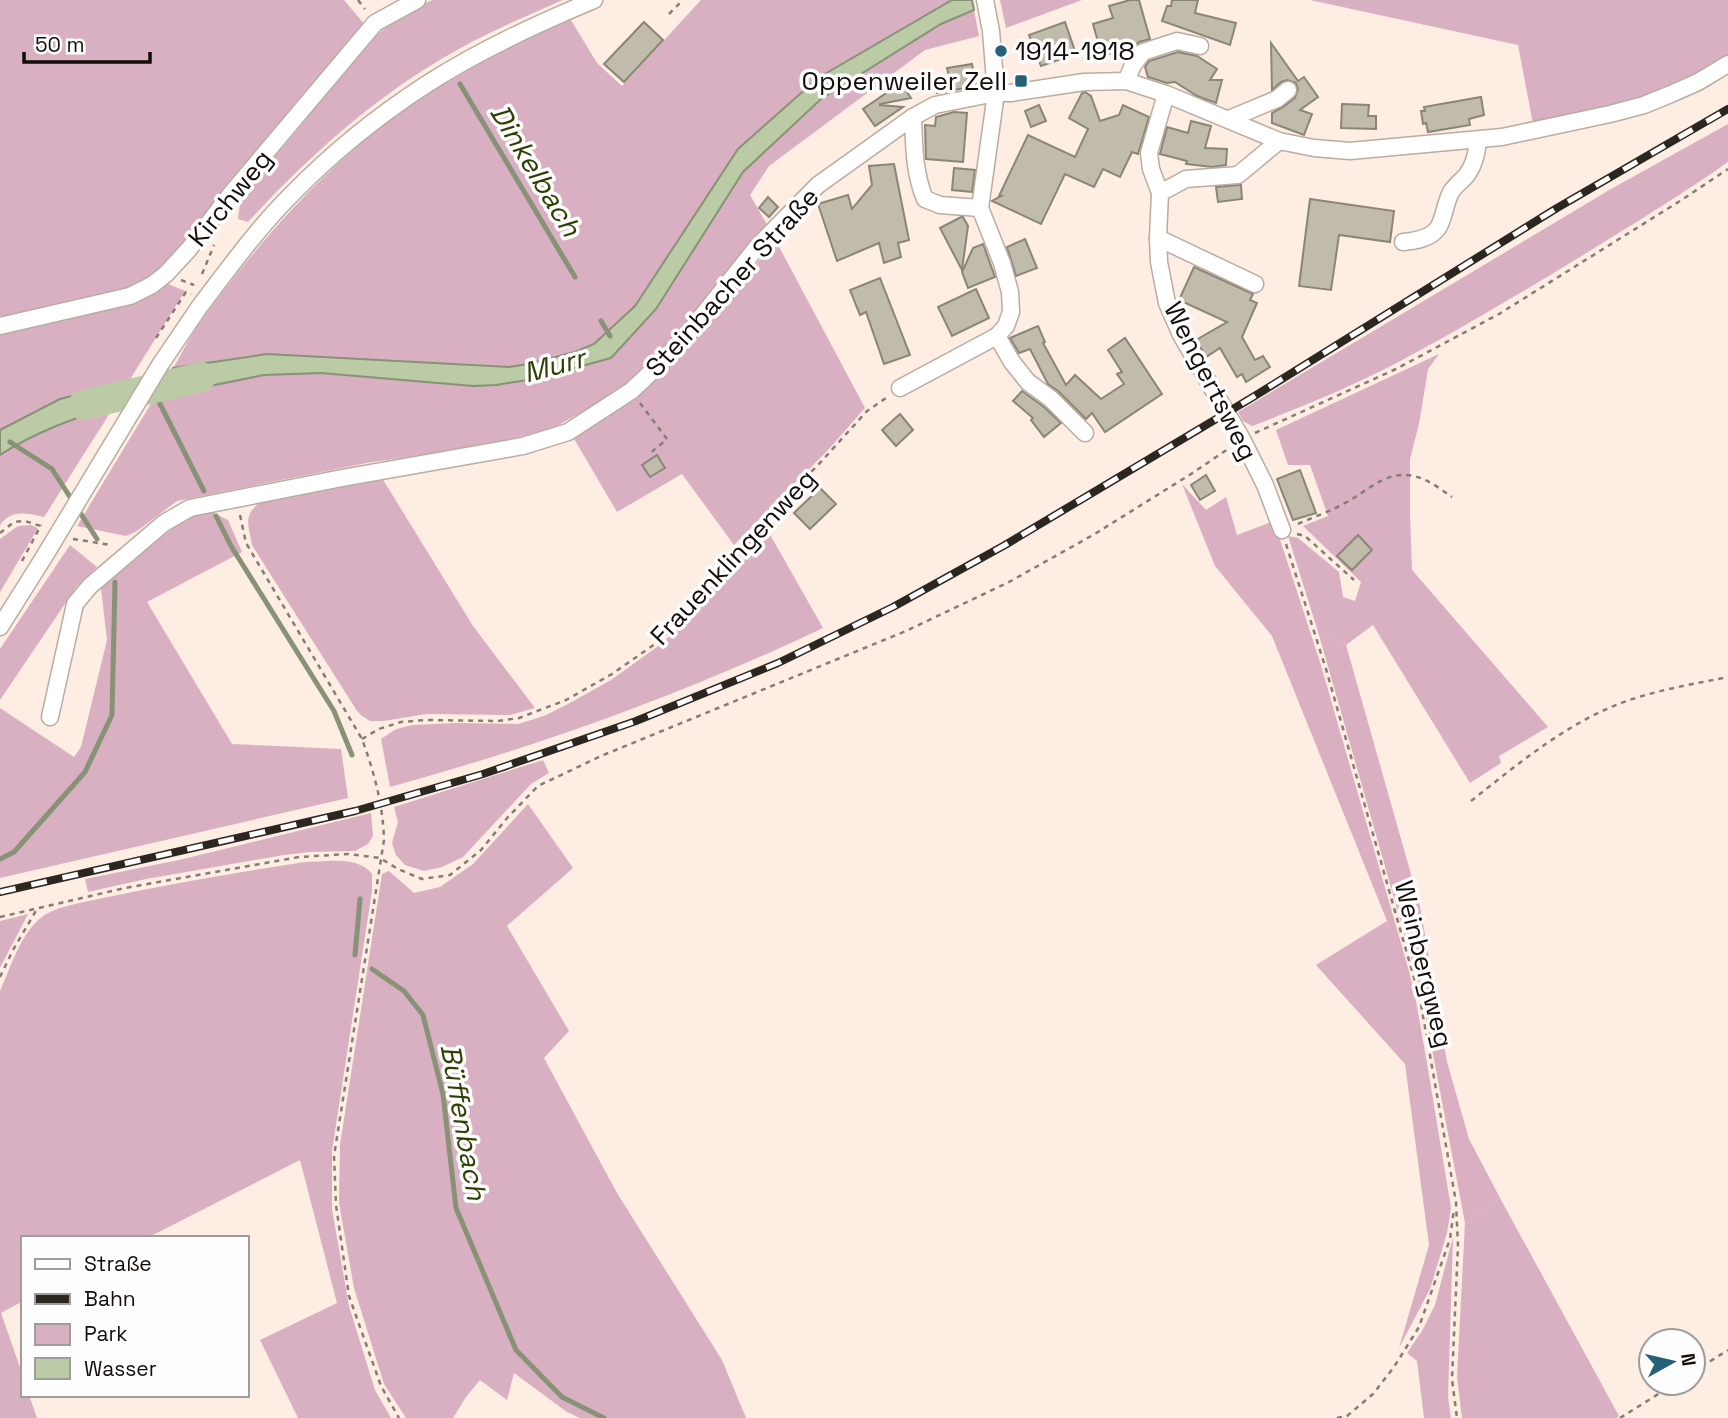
<svg xmlns="http://www.w3.org/2000/svg" width="1728" height="1418" viewBox="0 0 1728 1418" font-family="'Space Grotesk',sans-serif">
<style>
.green{fill:#d8b0c2}
.forest{fill:#daafc2}
.water{fill:#bbcba5;stroke:#889276;stroke-width:2}
.lines{fill:none;stroke-linecap:round;stroke-linejoin:round}
.stream{stroke:#889276;stroke-width:5}
.river{stroke:#bbcba5;stroke-width:30}
.building{fill:#c0bbab;stroke:#8a8676;stroke-width:2}
.minor-casing{stroke:#baaca1;stroke-width:19}
.path{stroke:#877c75;stroke-width:2.5;stroke-dasharray:5 5;stroke-linecap:butt}
.minor{stroke:#fff;stroke-width:16}
.rail-casing{stroke:#2c2621;stroke-width:8}
.rail{stroke:#fdfdfd;stroke-width:5;stroke-dasharray:16;stroke-linecap:butt}
.minor-bridge-casing{stroke:#baaca1;stroke-width:19;stroke-linecap:butt}
.minor-bridge{stroke:#fff;stroke-width:16}
.poi-dot{fill:#246078;stroke:#fdfdfd;stroke-width:2.5}
.labels{text-anchor:middle;dominant-baseline:central;stroke-width:7;stroke-linejoin:round;paint-order:stroke}
.poi-label{font-size:26px;fill:#120d09;stroke:#fdfdfd;text-anchor:start}
.street-label{font-size:26px;fill:#120d09;stroke:#fdfdfd}
.water-label{font-size:28px;font-style:italic;fill:#2e4001;stroke:#fdfdfd}
</style>
<rect width="100%" height="100%" fill="#fdede2"/>
<g class="green">
<path d="M0,0H344L366,26L161,271L134,290L0,319Z"/>
<path d="M432,0H563C522,18 481,35 443,58C370,101 305,160 248,222L238,219L241,196L298,129L365,44L402,15Z"/>
<path d="M701,0H952L818,78L738,149L635,306L594,345L575,352L528,364L509,367L267,354L173,368C183,352 191,334 203,318C269,228 346,143 442,85C483,60 526,39 569,17L597,63L622,86Z"/>
<path d="M1000,0H1082L1006,28Z"/>
<path d="M1310,0H1728V57L1652,94L1533,124L1518,45Z"/>
<path d="M974,10L979,36L925,50L769,166L750,195L769,228L679,335L630,385L555,427L484,447L372,462L177,501L137,531L126,536L77,526L155,397L263,375L321,373L534,379L656,309L743,172L821,99L941,24Z"/>
<path d="M1728,124V162C1678,197 1627,228 1575,260C1519,294 1462,328 1404,359C1356,385 1304,406 1252,426L1243,421L1238,412L1611,189Z"/>
<path d="M776,241L865,408L829,449L734,545L682,474L617,512L573,437L635,397L685,347Z"/>
<path d="M166,283L185,291L129,381L60,399L0,430V331Z"/>
<path d="M1439,354L1428,369L1419,424L1410,459V514L1412,570L1548,727L1499,756L1501,763L1470,783L1373,625L1346,645L1319,635L1288,536L1298,538L1339,572L1343,597L1355,601L1361,582L1303,526L1328,516L1310,465H1288L1276,430Z"/>
<path d="M115,405L44,517C27,513 11,509 0,525V455C35,432 75,418 115,405Z"/>
<path d="M382,478L473,626L535,708L510,715L427,714L383,721H370L362,716L357,711L252,545C247,519 243,514 267,497Z"/>
<path d="M208,510L228,520L242,552L147,602L232,744L341,749L348,798L0,878V708L74,757L81,747L107,640L101,588L118,568L188,518Z"/>
<path d="M764,524L823,628C684,694 539,746 390,787L381,739L396,729L413,725L455,723L518,724L544,716L568,704L611,680L661,644L684,622L734,556Z"/>
<path d="M31,525L38,528L0,592V539L18,526Z"/>
<path d="M70,545L97,567L77,586L0,700V649Z"/>
<path d="M543,760L549,773L531,784L463,857L442,867L424,871L405,865L396,855L392,843L398,822L394,807Z"/>
<path d="M528,804L573,868L507,926L569,1031L544,1058L617,1193L722,1360L746,1418H580L567,1412L514,1373L507,1400L480,1380L466,1397L453,1418H406L384,1384L354,1288L339,1203L340,1145L382,874L389,871L414,893L440,887L473,864Z"/>
<path d="M371,813L373,836L368,844L355,851L310,852L284,855L146,879L88,892L85,879L179,860Z"/>
<path d="M305,862C325,862 358,855 372,874V891L332,1151V1209L349,1306L375,1390L391,1418H298L260,1340L337,1303L300,1160L147,1238H23V1301L1,1313L23,1376V1395H29L37,1418H0V991C11,967 20,934 42,917C55,906 91,901 108,897C174,883 239,872 305,862Z"/>
<path d="M28,914L0,968V921Z"/>
<path d="M1387,921L1412,1003L1427,1063L1451,1208L1447,1233L1430,1289L1399,1348L1429,1245L1405,1064L1316,965Z"/>
<path d="M1500,1198L1619,1416L1616,1418H1462L1457,1377L1465,1223Z"/>
<path d="M1453,1237L1448,1397L1451,1418H1424L1417,1361L1407,1353L1422,1331L1435,1305Z"/>
</g>
<g class="forest">
<path d="M1182,484L1206,510L1226,497L1237,535L1274,521L1320,662L1409,971L1416,1001L1427,1063L1387,921L1272,636L1215,566Z"/>
<path d="M1319,635L1346,645L1420,906L1447,1062L1469,1139L1500,1198L1465,1223L1422,996Z"/>
</g>
<g class="water">
<path d="M952,0H972L974,10L941,24L821,99L743,172L656,309L611,358L534,379L496,385L473,386L321,373L264,375L155,397L173,368L267,354L509,367L528,364L575,352L594,344L635,306L738,149L818,78Z"/>
<path d="M129,381L115,405C75,418 35,432 0,455V430L60,399Z"/>
</g>
<g class="lines">
<g class="stream">
<path d="M460,84L575,277"/>
<path d="M601,321L610,336"/>
<path d="M152,388L204,491"/>
<path d="M10,442L52,469L97,539"/>
<path d="M216,516L231,546L334,711L352,755"/>
<path d="M0,859L14,852L85,772L112,715L115,582"/>
<path d="M355,955L360,899"/>
<path d="M372,969L404,991L423,1015L443,1094L456,1208L516,1350L562,1397L604,1418"/>
</g>
<path class="river" d="M83,405L201,377"/>
</g>
<g class="building">
<path d="M1130,0H1139L1150,39L1139,42L1134,47L1102,56L1093,24L1113,18L1109,6Z"/>
<path d="M1172,0H1198L1195,13L1236,23L1230,45L1162,21L1167,6H1171Z"/>
<path d="M644,22L663,40L624,82L604,64Z"/>
<path d="M1065,22L1076,54L1041,66L1029,35Z"/>
<path d="M1271,43L1298,81L1304,77L1318,97L1300,110L1312,114L1304,135L1272,123V113L1283,107L1295,98L1298,89L1296,83L1287,80L1281,82L1272,90Z"/>
<path d="M1178,52L1197,56L1217,69L1210,80H1222L1216,103L1197,96L1175,82L1167,83L1148,77L1145,67L1149,61Z"/>
<path d="M972,64L976,86L937,93L939,79L949,76L947,68Z"/>
<path d="M901,83L911,98L880,104V105L903,107L875,126L863,109Z"/>
<path d="M1085,92L1091,96L1100,121L1119,115L1123,105L1149,117L1138,154L1132,152L1120,177L1103,169L1094,187L1065,174L1041,224L992,201L1001,196H999L1028,135L1075,157L1088,129L1069,118L1082,93Z"/>
<path d="M1481,97L1484,115L1469,119L1470,125L1428,132L1426,123L1423,124L1421,111H1425L1424,107Z"/>
<path d="M1342,104L1369,105L1368,116H1376V129L1341,128Z"/>
<path d="M1039,105L1046,121L1031,127L1025,111Z"/>
<path d="M954,112L967,113L963,162L926,159L925,125L935,126L936,117Z"/>
<path d="M1191,121L1211,126L1205,148L1227,149L1226,165L1212,167L1186,164L1187,161L1160,154L1167,127L1188,133Z"/>
<path d="M894,164L909,240L898,243L901,257L884,263L879,243L837,261L818,204L848,195L852,209L872,185L869,166Z"/>
<path d="M954,168L975,170L972,192L952,190Z"/>
<path d="M1239,185H1241L1242,199L1218,202L1216,187Z"/>
<path d="M768,197L778,207L769,217L759,208Z"/>
<path d="M1310,199L1394,211L1390,242L1339,235L1331,290L1299,286Z"/>
<path d="M961,217H963L968,226L962,270L940,228Z"/>
<path d="M1025,239L1037,268L1016,276L1007,247Z"/>
<path d="M983,244L995,277L968,288L962,272L973,248Z"/>
<path d="M1194,267L1253,294L1250,300L1257,303L1242,337L1255,360L1263,356L1270,367L1246,382L1242,374L1237,377L1220,348L1206,357L1196,340L1227,322L1179,300Z"/>
<path d="M880,278L910,355L884,364L866,312L860,315L850,290Z"/>
<path d="M976,289L989,318L952,336L938,307Z"/>
<path d="M1038,326L1045,342L1043,343L1066,385L1075,375L1101,399L1124,384L1117,374L1122,372L1108,350L1125,338L1162,394L1105,432L1092,413L1086,419L1058,391L1048,384L1030,349L1019,353L1010,338Z"/>
<path d="M1022,391L1044,407L1061,423L1044,437L1031,420L1033,418L1013,401Z"/>
<path d="M900,414L913,430L896,446L882,430Z"/>
<path d="M657,455L665,468L650,477L642,465Z"/>
<path d="M1300,470L1316,513L1293,520L1277,479Z"/>
<path d="M1206,475L1215,491L1200,500L1191,485Z"/>
<path d="M820,488L836,504L810,529L794,513Z"/>
<path d="M1358,535L1372,550L1352,570L1337,556Z"/>
</g>
<g class="lines">
<defs>
<g id="minor">
<path d="M985,0L991,31L996,93L980,208L1002,263L1010,292L1011,312L1006,326L997,336L1012,362L1028,382L1051,399L1085,433"/>
<path d="M1126,81L1133,65L1143,52L1177,41L1200,46"/>
<path d="M1166,94L1149,153L1151,169L1160,193L1158,238L1159,262L1167,303L1181,335L1242,439L1265,485L1282,530"/>
<path d="M913,117C914,145 914,173 925,199L940,205L980,208"/>
<path d="M1229,119L1277,99L1288,90"/>
<path d="M1160,193L1186,179L1238,175L1279,141"/>
<path d="M1158,238L1255,284"/>
<path d="M1403,242C1415,241 1430,239 1438,228C1444,219 1445,203 1451,192C1455,186 1461,181 1466,176C1474,166 1477,153 1478,140"/>
<path d="M200,306C229,268 257,229 291,195C331,154 379,115 427,84C480,50 537,24 594,0"/>
<path d="M0,326L130,296L152,285L166,274L189,249L230,195L375,23L417,0"/>
<path d="M900,388L997,336"/>
<path d="M0,627L44,557"/>
<path d="M50,717L75,604L90,586L164,523L190,508L342,478L523,446L568,432L631,391L644,379L683,340L757,247L818,185L913,117L935,105L996,93H1011L1084,82L1126,81L1166,94L1279,141L1314,148L1350,151L1502,137L1610,114L1644,105L1671,94L1698,82L1728,64"/>
</g>
</defs>
<use href="#minor" class="minor-casing"/>
<g class="path">
<path d="M358,0L365,9"/>
<path d="M669,14L683,0"/>
<path d="M202,274L214,245"/>
<path d="M181,280L194,285"/>
<path d="M156,338L186,292L191,294"/>
<path d="M640,403L667,439L648,455"/>
<path d="M1255,433L1396,369L1499,314L1680,201L1728,169"/>
<path d="M240,515L246,543L362,739C374,772 383,804 384,840L334,1156L336,1205L349,1296L381,1386L399,1418"/>
<path d="M1298,524C1313,517 1329,512 1343,504C1371,490 1389,465 1423,479C1433,483 1443,491 1452,497"/>
<path d="M0,533L14,522L25,521L44,527"/>
<path d="M1297,534L1305,536L1354,580"/>
<path d="M73,539L111,545"/>
<path d="M1286,544L1326,669L1420,999L1456,1202L1458,1246L1452,1379L1457,1418"/>
<path d="M22,561L41,525"/>
<path d="M362,739L379,729L401,722L425,720L498,721L519,718L566,700L612,674L655,644L683,619L729,558L761,523L819,464L867,411L886,398"/>
<path d="M1471,801C1523,760 1575,716 1639,697C1668,688 1699,683 1728,677"/>
<path d="M0,917L125,888L299,857L348,854L380,858L398,869L422,879L450,875L481,850L508,817L538,786L601,756L906,631L1009,582L1093,535L1191,474L1228,449"/>
<path d="M0,977L13,950L37,909"/>
<path d="M1693,1372L1728,1350"/>
<path d="M1337,1418L1347,1416L1373,1394L1394,1367L1419,1327L1450,1239L1454,1209"/>
<path d="M1620,1418L1676,1383"/>
</g>
<use href="#minor" class="minor"/>
<defs>
<path id="rail" d="M0,892L355,811L483,774L636,721L778,663L893,607L1005,545L1253,397L1557,208L1728,109"/>
</defs>
<use href="#rail" class="rail-casing"/>
<use href="#rail" class="rail"/>
<defs>
<path id="minor-bridge" d="M44,557L160,365L200,306"/>
</defs>
<use href="#minor-bridge" class="minor-bridge-casing"/>
<use href="#minor-bridge" class="minor-bridge"/>
</g>
<g class="poi-dot">
<circle cx="1001" cy="51" r="7"/>
<rect x="1014" y="74" width="14" height="14" rx="3.5"/>
</g>
<g class="labels">
<g class="poi-label">
<text x="1015" y="51">1914-1918</text>
<text x="1007" y="81" text-anchor="end">Oppenweiler Zell</text>
</g>
<g class="street-label">
<text transform="translate(230 198) rotate(-51)">Kirchweg</text>
<text transform="translate(732 282) rotate(-48)">Steinbacher Straße</text>
<text transform="translate(1211 381) rotate(63)">Wengertsweg</text>
<text transform="translate(733 557) rotate(-47)">Frauenklingenweg</text>
<text transform="translate(1424 964) rotate(76)">Weinbergweg</text>
</g>
<g class="water-label">
<text transform="translate(536 170) rotate(59)">Dinkelbach</text>
<text transform="translate(554 365) rotate(-15)">Murr</text>
<text transform="translate(464 1122) rotate(80)">Büffenbach</text>
</g>
</g>
<rect x="21" y="1236" width="228" height="161" fill="#fdfdfd" stroke="#9f9d9b" stroke-width="2"/>
<rect x="35" y="1259" width="35" height="10" fill="#ffffff" stroke="#9f9d9b" stroke-width="2"/>
<text x="84" y="1271" font-size="21" fill="#120d09">Straße</text>
<rect x="35" y="1294" width="35" height="10" fill="#2c2621" stroke="#9f9d9b" stroke-width="2"/>
<text x="84" y="1306" font-size="21" fill="#120d09">Bahn</text>
<rect x="35" y="1324" width="35" height="21" fill="#d8b0c2" stroke="#9f9d9b" stroke-width="2"/>
<text x="84" y="1341" font-size="21" fill="#120d09">Park</text>
<rect x="35" y="1358" width="35" height="21" fill="#bbcba5" stroke="#9f9d9b" stroke-width="2"/>
<text x="84" y="1376" font-size="21" fill="#120d09">Wasser</text>
<g transform="translate(1672 1362) rotate(82)"><circle r="33" fill="#fdfdfd" stroke="#9f9d9b" stroke-width="2"/>
<path d="M0-5L12 26L0 18L-12 26Z" fill="#246078"/>
<text y="-10" font-size="19" font-weight="bold" text-anchor="middle" fill="#120d09">N</text>
</g>
<path d="M24 52v10h126v-10" fill="none" stroke="#120d09" stroke-width="3.5"/>
<text x="35" y="52" font-size="21" fill="#120d09" stroke="#fdfdfd" stroke-width="5" paint-order="stroke">50 m</text>
</svg>
